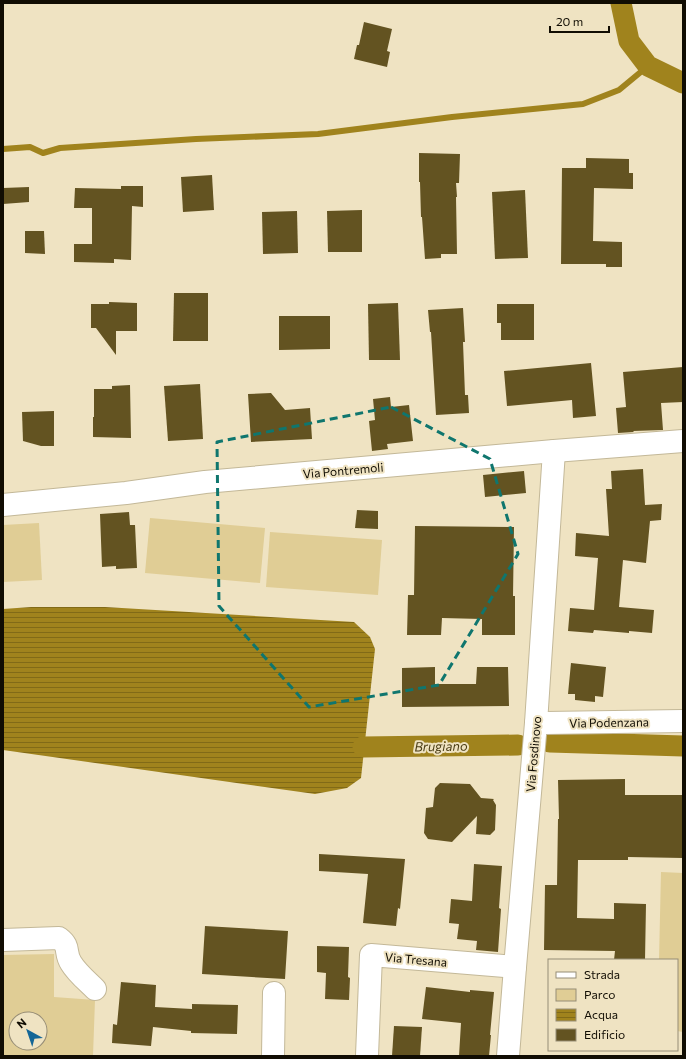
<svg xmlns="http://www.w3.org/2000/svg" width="686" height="1059" viewBox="0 0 686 1059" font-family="Commissioner,sans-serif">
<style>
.green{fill:#e0cd95;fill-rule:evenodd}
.water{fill:url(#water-rules)}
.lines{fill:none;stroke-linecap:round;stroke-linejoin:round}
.stream{stroke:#a0831d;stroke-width:6}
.canal{stroke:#a0831d;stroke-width:21}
.building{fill:#635321}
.minor-casing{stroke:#c3b898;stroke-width:24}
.minor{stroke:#fff;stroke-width:22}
.marked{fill:none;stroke:#0f766e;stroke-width:3;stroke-dasharray:8 5;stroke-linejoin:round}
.labels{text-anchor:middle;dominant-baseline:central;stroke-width:4;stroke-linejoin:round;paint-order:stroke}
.street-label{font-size:12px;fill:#110d03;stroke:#efe3c2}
.water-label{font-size:13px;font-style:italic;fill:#4a3d15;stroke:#efe3c2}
</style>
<defs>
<pattern id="water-rules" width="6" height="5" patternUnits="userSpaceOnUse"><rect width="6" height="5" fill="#a0831d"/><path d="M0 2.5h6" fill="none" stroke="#816a17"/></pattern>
</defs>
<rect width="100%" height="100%" fill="#efe3c2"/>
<g class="green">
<path d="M150,518L265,528L260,583L145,573Z"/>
<path d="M39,523L42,580L3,582V525Z"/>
<path d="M270,532L382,540L378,595L266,587Z"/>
<path d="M661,872L683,873V1032L677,1031V960H659Z"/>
<path d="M54,954V997L95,1000L93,1056H3V955ZM16,1019H40V1043H16Z"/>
</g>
<path class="water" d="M31,607H105L354,622L370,637L375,649L361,778L347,788L315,794L3,750V609Z"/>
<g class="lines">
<path class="stream" d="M3,149L30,147L43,153L60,148L196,139L318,134L452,117L583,104L619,90L648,66"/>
<g class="canal">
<path d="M621,3L629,41L648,66L683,83"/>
<path d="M550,742L683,746"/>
<path d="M363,747L518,745"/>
</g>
</g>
<g class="building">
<path d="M364,22L392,29L387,51L390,52L387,67L354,59L357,45H359Z"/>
<path d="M419,153L460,154L459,183H456L457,197H456L457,254H441V258L425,259L422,217H421L420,182H419Z"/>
<path d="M586,158L629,159V173H633V189L594,188L593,241L622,242V267H606V264H561L562,168H586Z"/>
<path d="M212,175L214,210L183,212L181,177Z"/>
<path d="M121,186H143V207L132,206L131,260L114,259V263L74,262V244H92V208H74L75,188L121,189Z"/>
<path d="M29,187V202L3,204V188Z"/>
<path d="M525,190L528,258L495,259L492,192Z"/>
<path d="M362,210V252H328L327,211Z"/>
<path d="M297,211L298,253L263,254L262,212Z"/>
<path d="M25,231H44L45,254L25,253Z"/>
<path d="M174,293H208V341H173Z"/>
<path d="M109,302L137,303V331H116V355L96,328H91V304H109Z"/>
<path d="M398,303L400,360H369L368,304Z"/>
<path d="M497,304H534V340H501V323H497Z"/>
<path d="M463,308L465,342H463L465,395H468L469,413L436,415L431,332H430L428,310Z"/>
<path d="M279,316H330V349L279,350Z"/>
<path d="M591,363L596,416L573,418L572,400L507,406L504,371Z"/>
<path d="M683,367V402L661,403L663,430L633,431L634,432L618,433L616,408L626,407L623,372Z"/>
<path d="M200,384L203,439L168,441L164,386Z"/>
<path d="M130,385L131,438L93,437V417H94V389H112V386Z"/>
<path d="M271,393L285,410L310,408L312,439L251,442L248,394Z"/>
<path d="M390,397L391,407L409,405L413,441L387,444L388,449L372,451L369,421L375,420L373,399Z"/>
<path d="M54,411V446H41L23,441L22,412Z"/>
<path d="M643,469L645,505L662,504L661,520L650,521L646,563L623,560L619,607L654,610L652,633L629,631V633L594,630L593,633L568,631L570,608L594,610L598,558L575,556L576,533L609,536L606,489H612L611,471Z"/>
<path d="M524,471L526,493L485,497L483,475Z"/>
<path d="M357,510L378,511V529L355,528Z"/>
<path d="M129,512L130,525H135L137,568L116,569V566L102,567L100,514Z"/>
<path d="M415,526L514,527L513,596H515V635H482V619L442,618L441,635H407L408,595H414Z"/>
<path d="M571,663L606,667L603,697L595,696V702L575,700V694H568Z"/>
<path d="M435,667V684H476L477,667H508L509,706L402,707V668Z"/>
<path d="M625,779V795H683V858L628,857V860H578L577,918L614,919V903L646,904L645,960H614L615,951L544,950L545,885H557L558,819H559L558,780Z"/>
<path d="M440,783L470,784L481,798L494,799L493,800L496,805L495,830L490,835L476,834L477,816L452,842L428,839L424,833L426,808L433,807L435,788Z"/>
<path d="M319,854L405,859L400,909L398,908L396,926L363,923L368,874L319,871Z"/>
<path d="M474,864L502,866L499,908L501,909L498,952L476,950L477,941L457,939L459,924L449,923L451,899L472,901Z"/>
<path d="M205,926L288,931L285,979L202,974Z"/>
<path d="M317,946L349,947L348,977L350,978L349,1000L325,999L326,973L317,972Z"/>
<path d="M121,982L156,985L155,1007L192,1009V1004L238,1005L237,1034L191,1033V1031L153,1027L151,1046L112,1043L113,1024L117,1025Z"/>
<path d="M426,987L470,992V990L494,992L490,1035H491L489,1056H459L461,1023L422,1019Z"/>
<path d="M394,1026L422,1027L420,1056H392Z"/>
</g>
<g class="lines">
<defs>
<g id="minor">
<path d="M3,505L126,493L205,482L554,451L683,441"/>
<path d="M536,723H545L683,721"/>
<path d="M3,940L59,938C71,947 64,952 71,963C77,973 87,981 95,989"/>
<path d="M273,1056L274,993"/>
<path d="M367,1056L371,955L515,967"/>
<path d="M508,1056L515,967L536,723L554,451"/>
</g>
</defs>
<use href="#minor" class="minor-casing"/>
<use href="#minor" class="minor"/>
</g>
<path class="marked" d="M391,407L490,459L518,554L439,685L309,707L219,606L217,442Z"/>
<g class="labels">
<g class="street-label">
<text transform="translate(343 470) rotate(-5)">Via Pontremoli</text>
<text transform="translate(609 722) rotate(-1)">Via Podenzana</text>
<text transform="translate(533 754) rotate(-85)">Via Fosdinovo</text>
<text transform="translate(416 959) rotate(5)">Via Tresana</text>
</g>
<g class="water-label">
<text transform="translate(441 746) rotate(-1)">Brugiano</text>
</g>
</g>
<rect width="686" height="1059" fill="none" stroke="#110d03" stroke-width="8"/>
<rect x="548" y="959" width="130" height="92" fill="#efe3c2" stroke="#968d76"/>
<rect x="556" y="972" width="20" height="6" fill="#ffffff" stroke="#968d76"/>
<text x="584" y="979" font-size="12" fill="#110d03">Strada</text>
<rect x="556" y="989" width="20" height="12" fill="#e0cd95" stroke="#968d76"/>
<text x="584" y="999" font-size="12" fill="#110d03">Parco</text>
<rect x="556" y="1009" width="20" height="12" fill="url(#water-rules)" stroke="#968d76"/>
<text x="584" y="1019" font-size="12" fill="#110d03">Acqua</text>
<rect x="556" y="1029" width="20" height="12" fill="#635321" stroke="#968d76"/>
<text x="584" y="1039" font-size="12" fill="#110d03">Edificio</text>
<g transform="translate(28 1031) rotate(320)"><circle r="19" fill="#efe3c2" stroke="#968d76"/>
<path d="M0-3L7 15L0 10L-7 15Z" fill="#136697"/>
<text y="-6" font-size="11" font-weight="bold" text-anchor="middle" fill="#110d03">N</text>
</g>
<path d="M550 26v6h59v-6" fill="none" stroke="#110d03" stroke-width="2"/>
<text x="556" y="26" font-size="12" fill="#110d03" stroke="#efe3c2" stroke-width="3" paint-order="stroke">20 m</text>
</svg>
